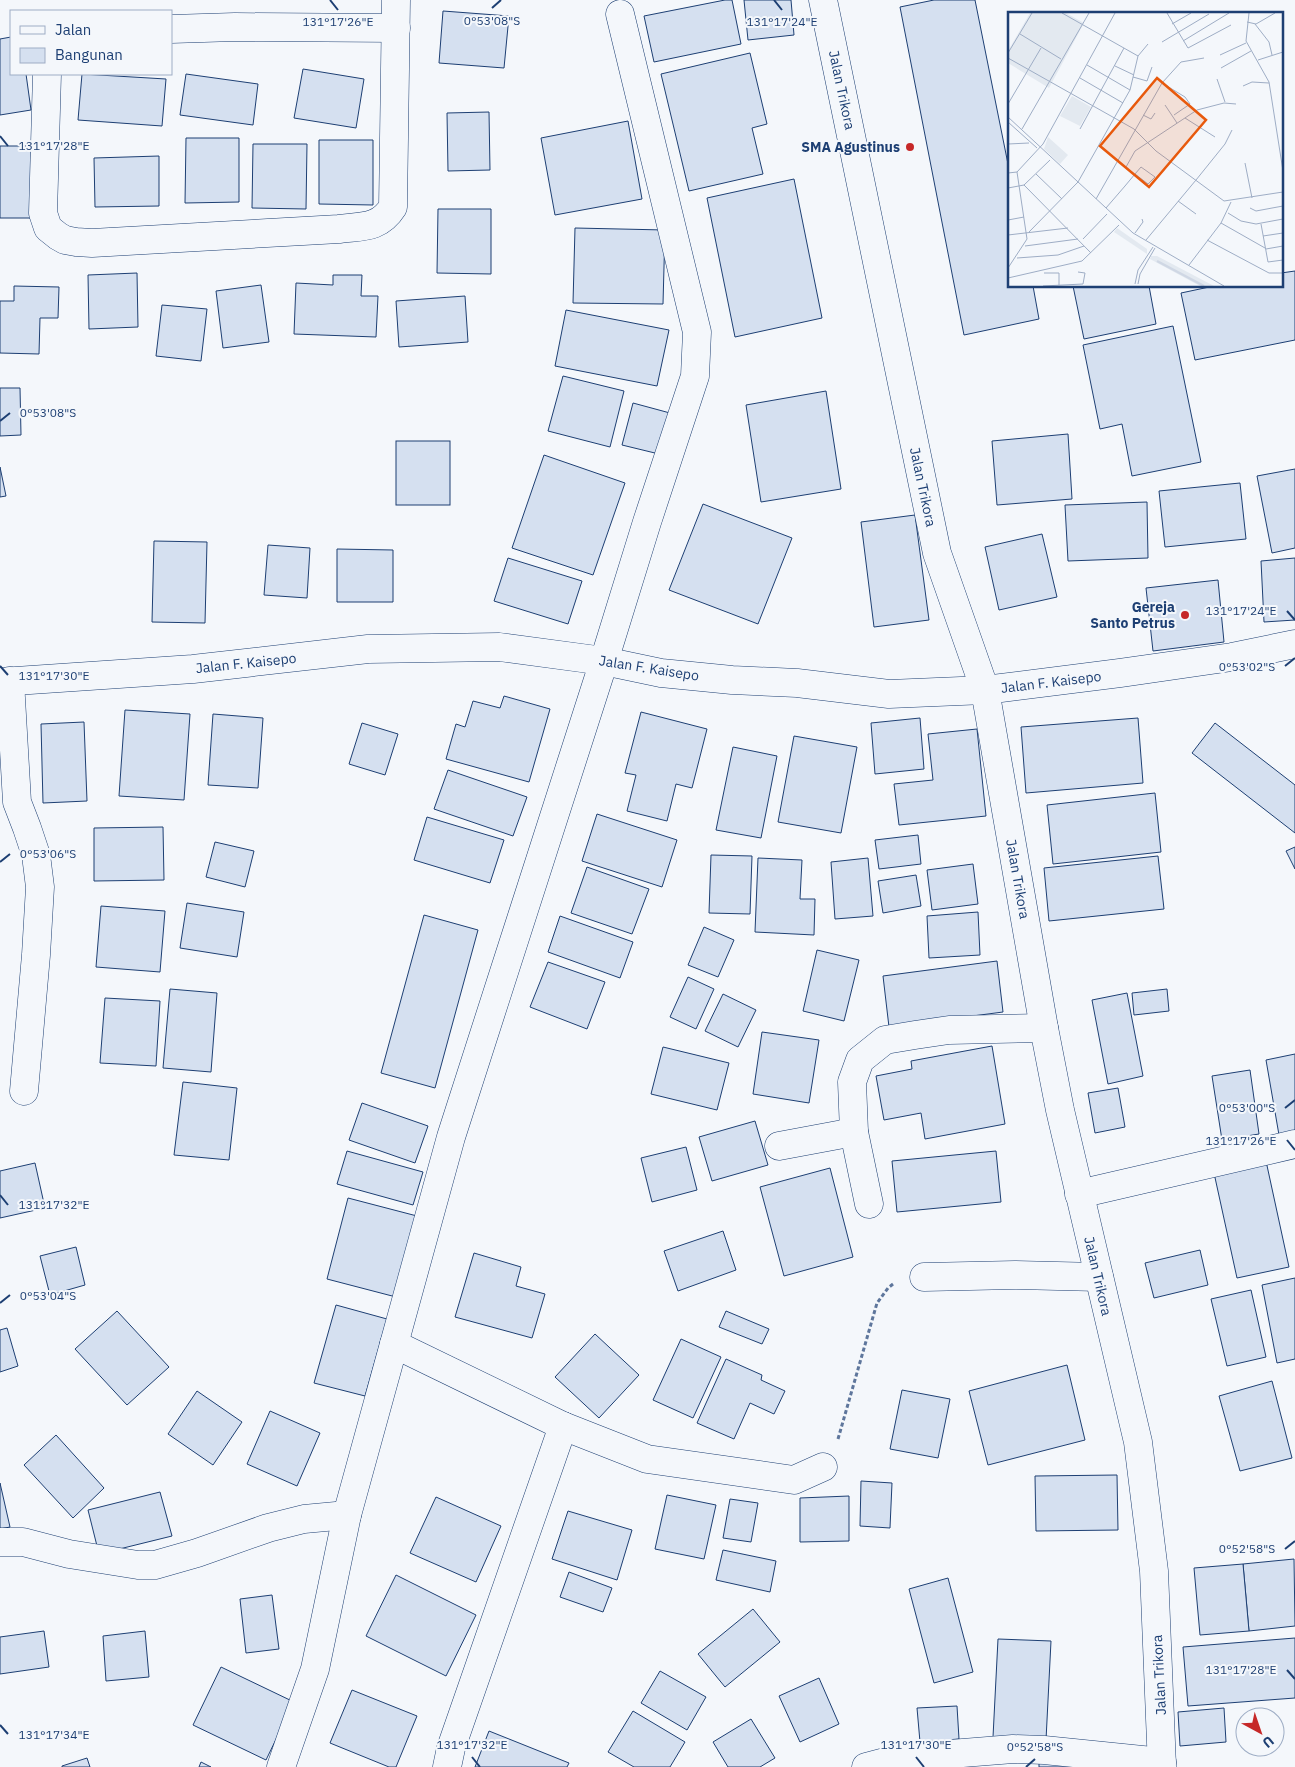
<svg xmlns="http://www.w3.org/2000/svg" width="1295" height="1767" viewBox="0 0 1295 1767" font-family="'IBM Plex Sans',sans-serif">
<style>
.building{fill:#d5e0f0;stroke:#1d3f73}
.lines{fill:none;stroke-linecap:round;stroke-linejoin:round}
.minor-casing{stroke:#1d3f73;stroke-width:29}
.path{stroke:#5e769c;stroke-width:3;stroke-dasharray:4 2.5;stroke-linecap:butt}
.minor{stroke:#f4f7fb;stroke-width:28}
.ticks{fill:none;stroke:#1d3f73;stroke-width:2}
.poi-dot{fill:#c62828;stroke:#f4f7fb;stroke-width:2}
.labels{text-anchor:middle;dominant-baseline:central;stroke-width:4;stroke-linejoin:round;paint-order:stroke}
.street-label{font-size:14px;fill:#1d3f73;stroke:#f4f7fb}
.poi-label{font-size:14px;font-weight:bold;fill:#1d3f73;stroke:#f4f7fb;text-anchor:end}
.inset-river{fill:none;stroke:#cfd7e4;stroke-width:2.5}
.inset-road{fill:none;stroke:#9eadc5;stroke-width:1}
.view{fill:#e8590c;fill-opacity:0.15;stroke:#e8590c;stroke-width:2.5}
.inset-edge{fill:none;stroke:#1d3f73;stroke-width:2.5}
.ticks-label{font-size:12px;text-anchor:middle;fill:#1d3f73;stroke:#f4f7fb;stroke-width:4;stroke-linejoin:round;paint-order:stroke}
</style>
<rect width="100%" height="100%" fill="#f4f7fb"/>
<g class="building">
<path d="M725,0H732L741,44L654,62L644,16Z"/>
<path d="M744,0H791L794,35L748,40Z"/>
<path d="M934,0H975L1009,169V286H1033L1039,319L964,335L900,7Z"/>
<path d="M443,11L509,16L504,68L439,63Z"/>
<path d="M11,37V74H26L31,110L0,115V39Z"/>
<path d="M750,53L767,124L752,128L763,174L689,191L661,74Z"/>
<path d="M303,69L364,79L356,128L294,118Z"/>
<path d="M82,74L166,79L162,126L78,120Z"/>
<path d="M186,74L258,84L253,125L180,115Z"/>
<path d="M489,112L490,170L448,171L447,113Z"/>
<path d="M628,121L642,199L555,215L541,138Z"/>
<path d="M186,138H239V202L185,203Z"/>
<path d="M319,140H373V205L319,204Z"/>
<path d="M253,144H307L306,209L252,208Z"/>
<path d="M0,146H31L32,218H0Z"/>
<path d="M159,156V206L95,207L94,158Z"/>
<path d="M794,179L822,318L735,337L707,198Z"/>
<path d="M438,209H491V274L437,273Z"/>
<path d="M575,228L665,230L663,304L573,303Z"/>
<path d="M1295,271V340L1195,360L1181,293L1214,286H1281V273Z"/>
<path d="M137,273L138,327L89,329L88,275Z"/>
<path d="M333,275H362L361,296H378L376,337L294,334L296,283L333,285Z"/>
<path d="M261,285L269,342L223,348L216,291Z"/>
<path d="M14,286L59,287L58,318H40L39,354L0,353V301H14Z"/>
<path d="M1073,286H1149L1156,324L1084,339Z"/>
<path d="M465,296L468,342L399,347L396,301Z"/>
<path d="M162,305L207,309L201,361L156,356Z"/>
<path d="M566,310L669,330L657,386L555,366Z"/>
<path d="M1173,326L1201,462L1132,476L1122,424L1100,429L1083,345Z"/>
<path d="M563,376L624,391L610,447L548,431Z"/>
<path d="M0,388H20L21,435L0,436Z"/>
<path d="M826,391L841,489L761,502L746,405Z"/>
<path d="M633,403L670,413L659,454L622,445Z"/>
<path d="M1068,434L1072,499L997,505L992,441Z"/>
<rect x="396" y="441" width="54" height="64"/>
<path d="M544,455L625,483L593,575L512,548Z"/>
<path d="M0,467L6,496L0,497Z"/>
<path d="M1295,469V548L1272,553L1257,476Z"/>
<path d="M1240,483L1246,539L1165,547L1159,491Z"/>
<path d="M1147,502L1148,558L1068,561L1065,505Z"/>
<path d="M703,504L792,538L758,624L669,590Z"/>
<path d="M915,515L929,620L874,627L861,522Z"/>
<path d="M1042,534L1057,597L999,610L985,547Z"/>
<path d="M154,541L207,542L205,623L152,622Z"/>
<path d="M268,545L310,548L307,598L264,595Z"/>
<path d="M337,549L393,550V602H337Z"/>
<path d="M508,558L582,581L568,624L494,601Z"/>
<path d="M1295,558V620L1264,622L1261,561Z"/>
<path d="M1218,580L1224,642L1153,651L1146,588Z"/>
<path d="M504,696L550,709L529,782L446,759L456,724L465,727L473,701L500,708Z"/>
<path d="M125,710L190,714L184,800L119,796Z"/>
<path d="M641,712L707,729L692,788L676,784L667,821L627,811L636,775L625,773Z"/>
<path d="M213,714L263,718L258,788L208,785Z"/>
<path d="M920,718L924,769L875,774L871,723Z"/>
<path d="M1138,718L1143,783L1026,793L1021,727Z"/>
<path d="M84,722L87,801L43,803L41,724Z"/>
<path d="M362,723L398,734L385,775L349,764Z"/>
<path d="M1215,723L1295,785V833L1192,753Z"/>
<path d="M977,729L986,816L899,825L894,784L933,780L928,734Z"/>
<path d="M794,736L857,747L841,833L778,822Z"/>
<path d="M733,747L777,756L761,838L716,830Z"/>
<path d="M448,770L527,797L513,836L434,809Z"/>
<path d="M1155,793L1161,852L1053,864L1047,805Z"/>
<path d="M597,814L677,840L662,887L582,861Z"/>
<path d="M427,817L504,840L490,883L414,860Z"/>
<path d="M163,827L164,880L94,881V828Z"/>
<path d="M918,835L921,864L879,869L875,840Z"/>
<path d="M215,842L254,851L245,887L206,877Z"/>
<path d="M1295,847V869L1286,851Z"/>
<path d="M711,855L752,856L750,914L709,913Z"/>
<path d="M1158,856L1164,909L1049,921L1044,868Z"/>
<path d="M758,858L802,860L800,899H815L814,935L755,932Z"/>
<path d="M868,858L873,916L835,919L831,862Z"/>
<path d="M973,864L978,904L932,910L927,870Z"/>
<path d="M587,867L649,889L632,934L571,913Z"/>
<path d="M916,875L921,906L883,913L878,881Z"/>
<path d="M187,903L244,912L237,957L180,948Z"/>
<path d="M101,906L165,911L160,972L96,967Z"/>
<path d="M978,912L980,955L929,958L927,916Z"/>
<path d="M424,915L478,930L435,1088L381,1073Z"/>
<path d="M560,916L633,942L620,978L548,952Z"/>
<path d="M704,927L734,940L718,977L688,965Z"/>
<path d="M817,950L859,960L844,1021L803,1011Z"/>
<path d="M997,961L1003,1012L889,1027L883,976Z"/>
<path d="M548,962L605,982L587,1029L530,1007Z"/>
<path d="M688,977L714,989L696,1029L670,1017Z"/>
<path d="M170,989L217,993L211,1072L163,1068Z"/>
<path d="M1167,989L1169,1011L1134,1015L1132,993Z"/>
<path d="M1127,993L1143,1076L1108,1084L1092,1000Z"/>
<path d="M723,994L756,1010L738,1047L705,1031Z"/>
<path d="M105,998L160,1001L156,1066L100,1063Z"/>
<path d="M762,1032L819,1040L809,1103L753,1094Z"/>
<path d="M992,1046L1005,1124L925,1139L921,1113L884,1120L876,1076L912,1069L911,1061Z"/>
<path d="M663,1047L729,1063L717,1110L651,1094Z"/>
<path d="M1295,1054V1131L1279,1135L1266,1060Z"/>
<path d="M1250,1070L1259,1134L1222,1140L1212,1076Z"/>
<path d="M183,1082L237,1088L229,1160L174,1155Z"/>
<path d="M1118,1088L1125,1127L1095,1133L1088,1093Z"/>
<path d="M362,1103L428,1126L415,1163L349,1140Z"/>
<path d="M755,1121L768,1165L712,1181L699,1137Z"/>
<path d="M686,1147L697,1190L652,1202L641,1158Z"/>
<path d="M347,1151L423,1172L413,1205L337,1184Z"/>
<path d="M996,1151L1001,1202L897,1212L892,1161Z"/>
<path d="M1266,1161L1289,1267L1237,1278L1214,1173Z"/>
<path d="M35,1163L45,1208L0,1218V1171Z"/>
<path d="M830,1168L853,1257L784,1276L760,1187Z"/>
<path d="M348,1198L417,1216L396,1297L327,1279Z"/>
<path d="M723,1231L736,1270L678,1291L664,1251Z"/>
<path d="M76,1247L85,1285L50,1295L40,1256Z"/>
<path d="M1200,1250L1208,1285L1154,1298L1145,1263Z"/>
<path d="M474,1253L521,1267L516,1286L545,1294L532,1338L455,1317Z"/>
<path d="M1295,1278V1359L1277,1363L1262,1285Z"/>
<path d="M1251,1290L1266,1357L1227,1366L1211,1299Z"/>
<path d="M336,1305L387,1319L365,1396L314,1383Z"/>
<path d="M117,1311L169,1367L127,1405L75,1349Z"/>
<path d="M726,1311L769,1329L762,1344L719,1327Z"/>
<path d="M7,1328L18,1366L0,1372V1330Z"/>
<path d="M595,1334L639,1375L599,1418L555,1377Z"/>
<path d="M681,1339L721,1357L693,1418L653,1400Z"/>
<path d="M726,1359L762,1375L761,1380L785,1391L774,1414L750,1403L734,1439L697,1423Z"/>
<path d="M1067,1365L1085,1440L988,1465L969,1391Z"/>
<path d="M1272,1381L1292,1458L1240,1471L1219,1396Z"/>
<path d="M902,1390L950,1399L938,1458L890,1449Z"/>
<path d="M197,1391L242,1422L213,1465L168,1434Z"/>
<path d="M270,1411L320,1433L297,1486L247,1464Z"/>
<path d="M56,1435L104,1488L73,1518L24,1465Z"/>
<path d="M1117,1475L1118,1530L1036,1531L1035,1476Z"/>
<path d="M861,1481L892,1483L890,1528L860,1526Z"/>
<path d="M0,1483L10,1527L0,1529Z"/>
<path d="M160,1492L172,1536L99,1554L88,1510Z"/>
<path d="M667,1495L716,1505L704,1559L655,1549Z"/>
<path d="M849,1496V1541L800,1542V1498Z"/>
<path d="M436,1497L501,1526L476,1582L410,1553Z"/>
<path d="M730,1499L758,1503L751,1542L723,1538Z"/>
<path d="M568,1511L632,1530L617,1580L552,1559Z"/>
<path d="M723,1550L776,1561L770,1592L716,1580Z"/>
<path d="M1294,1559L1295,1626L1249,1631L1243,1564Z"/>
<path d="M1243,1564L1249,1631L1200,1635L1194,1568Z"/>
<path d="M569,1572L612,1588L603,1612L560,1597Z"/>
<path d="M396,1575L476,1615L446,1676L366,1636Z"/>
<path d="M948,1578L973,1672L934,1683L909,1589Z"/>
<path d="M272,1595L279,1649L246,1653L240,1599Z"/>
<path d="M753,1609L780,1642L725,1687L698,1654Z"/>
<path d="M44,1631L49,1667L0,1674V1637Z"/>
<path d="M145,1631L149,1677L106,1681L103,1636Z"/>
<path d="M1295,1638V1698L1188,1706L1183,1647Z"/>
<path d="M998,1639L1051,1641L1046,1740L993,1737Z"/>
<path d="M221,1667L294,1702L266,1760L193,1725Z"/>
<path d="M660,1671L706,1697L687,1730L641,1703Z"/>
<path d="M819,1678L839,1724L800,1742L779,1696Z"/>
<path d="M352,1690L417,1716L396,1767H389L330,1743Z"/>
<path d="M957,1706L959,1739L920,1742L917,1708Z"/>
<path d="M1224,1708L1226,1742L1180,1746L1178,1712Z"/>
<path d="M633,1711L685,1742L670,1767H634L608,1752Z"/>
<path d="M751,1719L775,1758L760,1767H728L713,1742Z"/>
<path d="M489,1731L569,1763L567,1767H475Z"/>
<path d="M87,1758L90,1767H62V1766Z"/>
<path d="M201,1762L211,1767H199Z"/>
<path d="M1039,1762L1101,1767H1039Z"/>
</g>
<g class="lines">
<defs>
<g id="minor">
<path d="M823,0L937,553L985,690L1044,1028L1060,1110L1138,1442L1154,1571L1162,1767"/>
<path d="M171,29L235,27L396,28"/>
<path d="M47,74L43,213L48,228L58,236L65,240L76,242L92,243L339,229C362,226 379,229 393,207L396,0"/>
<path d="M10,681L17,802L27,828L36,855L40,887L36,955L24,1091"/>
<path d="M0,682L193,669L368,649L499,647L604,661L661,673L732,680L797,683L889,694L985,690L1120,673L1232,657L1295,644"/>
<path d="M779,1146L854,1132"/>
<path d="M1079,1194L1295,1144"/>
<path d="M869,1204L854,1132L852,1082L860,1060L885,1040L915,1035L949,1030L1044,1028"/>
<path d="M924,1277L1015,1275L1099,1277"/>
<path d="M394,1344L563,1426L647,1459L794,1480L823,1467"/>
<path d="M0,1542H23L69,1554L138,1565H155L197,1553L268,1528L304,1519L347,1515"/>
<path d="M281,1767L315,1669L347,1515L451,1137L604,661L647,522L695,376L697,332L620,14"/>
<path d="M447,1767L451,1748L563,1426"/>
<path d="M866,1767L900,1758L1013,1749L1044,1750L1162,1762"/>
</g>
</defs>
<use href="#minor" class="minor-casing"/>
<path class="path" d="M838,1439L877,1303L888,1288L893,1284"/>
<use href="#minor" class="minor"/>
</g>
<path class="ticks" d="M330,0L338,10M774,0L782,10M492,8L501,0M0,136L8,146M0,421L10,413M1287,611L1295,620M0,666L8,675M1285,666L1295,658M0,862L10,854M1285,1108L1295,1100M1287,1140L1295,1150M0,1195L8,1205M0,1303L10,1295M1285,1549L1295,1541M1287,1670L1295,1679M0,1725L8,1734M472,1757L480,1767M916,1757L924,1767M1026,1767L1035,1759"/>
<g class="poi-dot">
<circle cx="910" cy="147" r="5"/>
<circle cx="1185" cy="615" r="5"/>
</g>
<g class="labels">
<g class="street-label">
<text transform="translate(842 90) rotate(78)">Jalan Trikora</text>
<text transform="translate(923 487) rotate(78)">Jalan Trikora</text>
<text transform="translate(246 663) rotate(-6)">Jalan F. Kaisepo</text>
<text transform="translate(649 668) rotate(9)">Jalan F. Kaisepo</text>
<text transform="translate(1051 682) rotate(-7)">Jalan F. Kaisepo</text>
<text transform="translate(1018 879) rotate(80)">Jalan Trikora</text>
<text transform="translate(1098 1276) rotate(77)">Jalan Trikora</text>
<text transform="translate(1159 1675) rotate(-93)">Jalan Trikora</text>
</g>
<g class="poi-label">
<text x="900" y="147">SMA Agustinus</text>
<text x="1175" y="607">Gereja<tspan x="1175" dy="16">Santo Petrus</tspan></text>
</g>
</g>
<g transform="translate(1008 12)">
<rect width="275" height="275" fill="#f4f7fb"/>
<path d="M22,1H58L76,11L41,76L0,51V39ZM64,84L83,95L72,114L52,104ZM40,125L60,143L52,152L36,137ZM109,216L139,237V242L106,220ZM143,244H149L206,274H192L142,247Z" fill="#e3e9f0"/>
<path class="inset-river" d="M149,249L196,274"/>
<path class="inset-road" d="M54,1L130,44M159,1L180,36L223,13M241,1L238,29L261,70L275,159M239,10L248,12L267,1M164,12L183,1M247,12L261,30L264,43M12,22L53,47M175,29L221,1M154,30L201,2M0,41L24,1M212,43L238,31M0,46L126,117L148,139L216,189L275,180M250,48L275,40M79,53L122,78M107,54L126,63M213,56L243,39M125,65L139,69L144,55M72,66L115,91M209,67L217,90M154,71L177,85L182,92L166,103M235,74L244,70L261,71M0,92L33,36M157,93L169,111M135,103L143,107L147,101M0,105L125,221L216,274M177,106L207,125M0,110L29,136M14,117L81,1M72,117L116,36M0,132L21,131M163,149L176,133M237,151L244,186M118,155L127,139L189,98L216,91L228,92M0,161L9,160L35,132L107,1M28,162L54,187M188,168L217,132L224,118M16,173L83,241M0,176L16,173L42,148M88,187L154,71L173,50L196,46M170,189L188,202M98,196L117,174L127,162L133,155L147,165L140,172L127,162M242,196L248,199L275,194M220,201L233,209L248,212L275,207M0,208L16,205M213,211L257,236M253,212L260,250L275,248M21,220L70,170L122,78L130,44L140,32M127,221L135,210L134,207M0,223L60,216M255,224L275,221M75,227L99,202M138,228L188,168M199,228L261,261H275M17,234L70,227M258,237L275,234M9,246L50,243L76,234M181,253L213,211L223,190M0,256L19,227L9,160M36,261H51V273M0,266L74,249L111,213M127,272L130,258L145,235M130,272L132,262L147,236M35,274L75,272L77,261L70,260"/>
<path class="view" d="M149,66L198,108L141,175L92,134Z"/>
<rect width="275" height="275" class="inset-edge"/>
</g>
<g class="ticks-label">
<text x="492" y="25">0°53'08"S</text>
<text x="338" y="26">131°17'26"E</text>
<text x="782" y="26">131°17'24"E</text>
<text x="54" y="150">131°17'28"E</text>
<text x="48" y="417">0°53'08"S</text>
<text x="1241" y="615">131°17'24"E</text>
<text x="1247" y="671">0°53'02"S</text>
<text x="54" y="680">131°17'30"E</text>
<text x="48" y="858">0°53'06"S</text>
<text x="1247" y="1112">0°53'00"S</text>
<text x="1241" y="1145">131°17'26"E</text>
<text x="54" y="1209">131°17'32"E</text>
<text x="48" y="1300">0°53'04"S</text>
<text x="1247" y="1553">0°52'58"S</text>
<text x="1241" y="1674">131°17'28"E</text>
<text x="54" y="1739">131°17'34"E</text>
<text x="472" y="1749">131°17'32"E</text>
<text x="916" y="1749">131°17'30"E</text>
<text x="1035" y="1751">0°52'58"S</text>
</g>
<rect x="10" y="10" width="162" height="65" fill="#f4f7fb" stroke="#9eadc5"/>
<rect x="20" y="26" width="25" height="8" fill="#f4f7fb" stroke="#9eadc5"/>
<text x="55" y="35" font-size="15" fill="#1d3f73">Jalan</text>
<rect x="20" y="48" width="25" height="15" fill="#d5e0f0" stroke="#9eadc5"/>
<text x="55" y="60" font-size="15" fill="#1d3f73">Bangunan</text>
<g transform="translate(1260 1732) rotate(140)"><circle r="24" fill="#f4f7fb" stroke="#9eadc5"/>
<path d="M0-4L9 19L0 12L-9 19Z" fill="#c62828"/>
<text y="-8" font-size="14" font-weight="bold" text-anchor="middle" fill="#1d3f73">U</text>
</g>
</svg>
